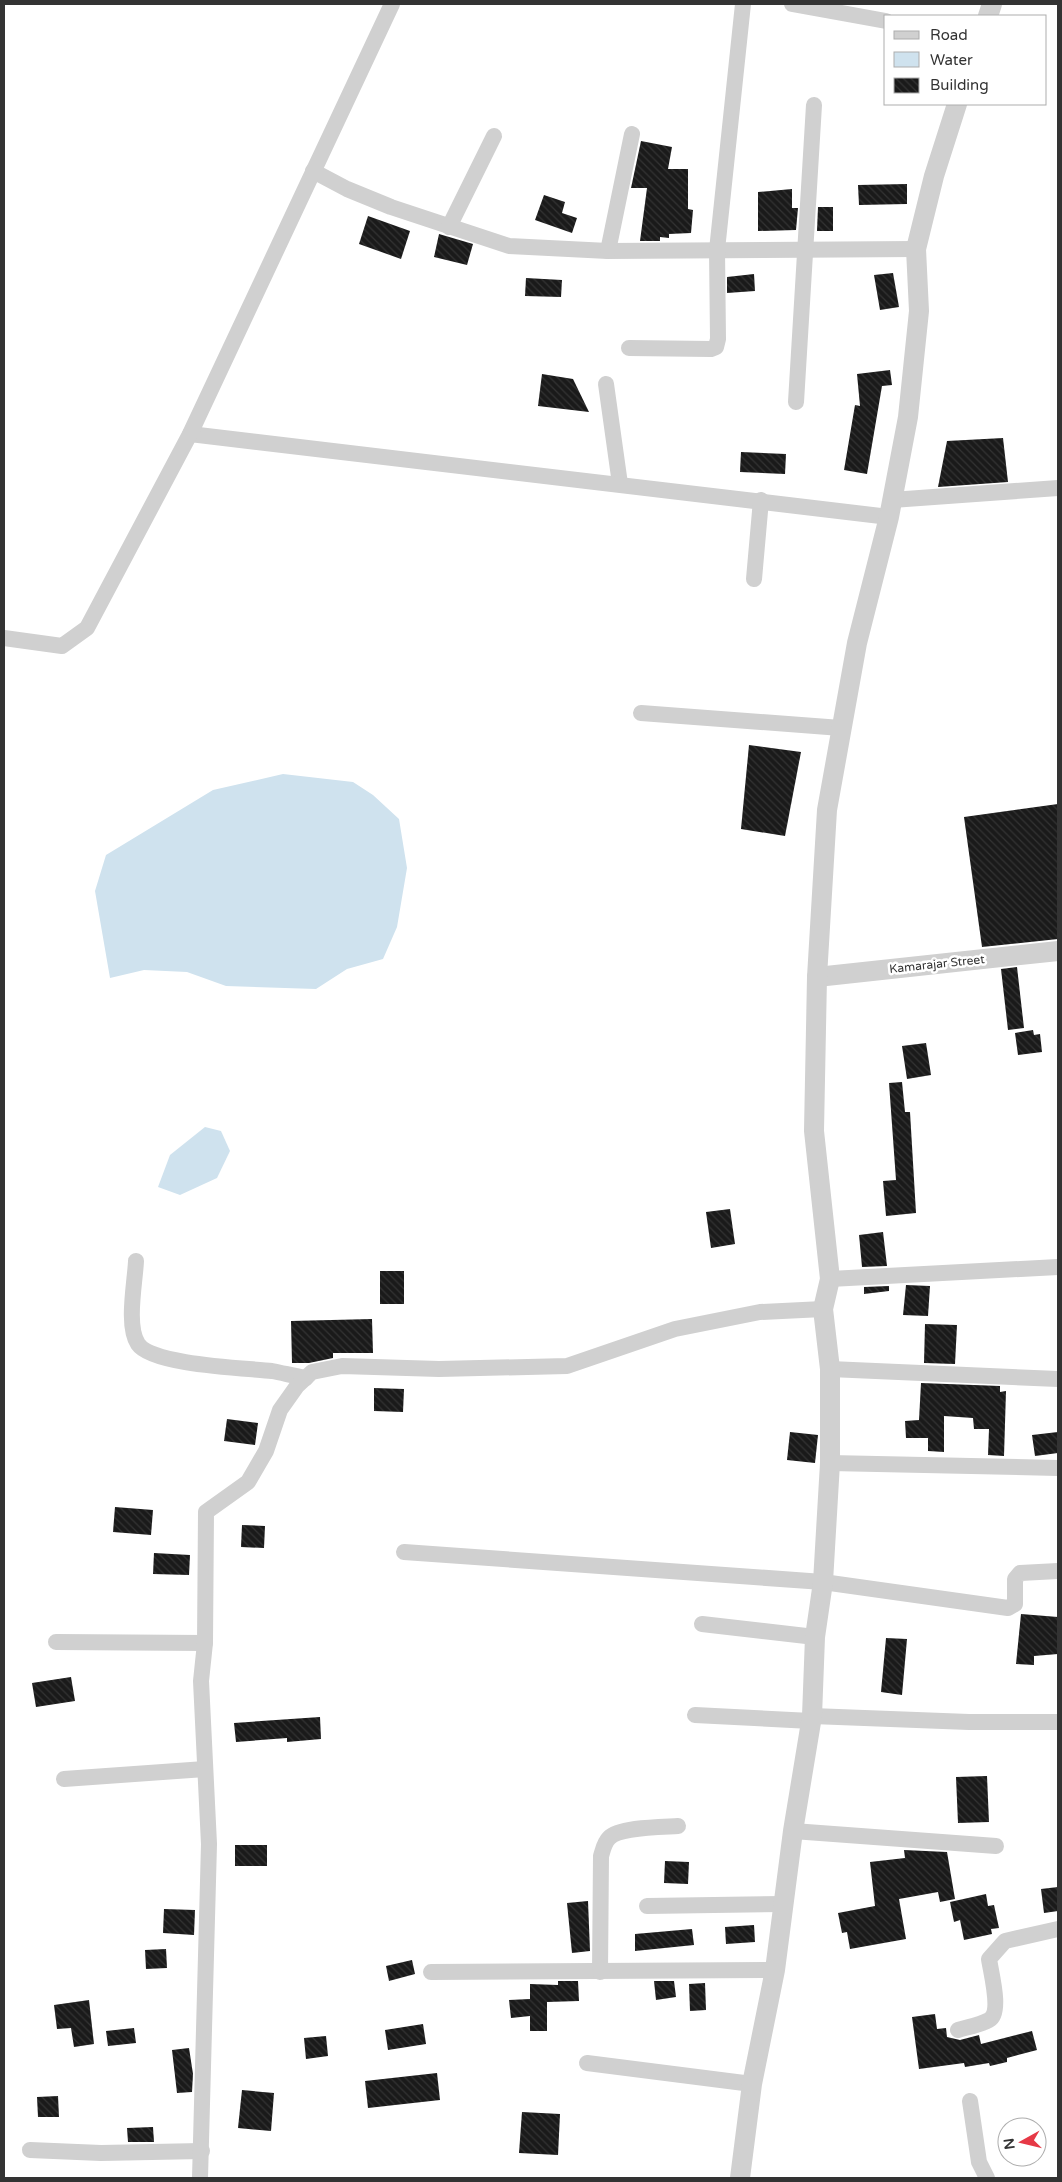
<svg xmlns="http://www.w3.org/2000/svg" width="1062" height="2182" viewBox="0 0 1062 2182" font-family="'Varela Round',sans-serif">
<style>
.water{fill:#cfe2ee}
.building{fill:url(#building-back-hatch)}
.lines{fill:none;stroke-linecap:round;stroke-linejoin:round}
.minor{stroke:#d0d0d0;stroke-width:16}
.tertiary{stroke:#d0d0d0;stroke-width:20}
.labels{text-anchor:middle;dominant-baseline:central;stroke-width:5;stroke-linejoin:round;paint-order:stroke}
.street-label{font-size:12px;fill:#333;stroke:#fff}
</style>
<defs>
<pattern id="building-back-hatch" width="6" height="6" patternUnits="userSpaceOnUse" patternTransform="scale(1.25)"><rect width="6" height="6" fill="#1a1a1a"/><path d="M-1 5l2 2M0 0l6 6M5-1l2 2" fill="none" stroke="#333"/></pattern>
</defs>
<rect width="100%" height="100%" fill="#fff"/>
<g class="water">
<path d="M283,774L353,782L373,795L399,819L407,868L397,927L383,959L347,969L316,989L226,986L187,972L144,970L110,978L95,891L106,855L213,790Z"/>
<path d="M205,1127L221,1131L230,1151L217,1178L180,1195L158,1187L170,1155Z"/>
</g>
<g class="building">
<path d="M641,141L672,147L668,169H688V209L693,210L691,233L669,234V238L660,237V241H640L647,188H631Z"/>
<path d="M907,184V204L859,205L858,185Z"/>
<path d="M792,189V208H798L796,230L758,231V192Z"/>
<path d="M544,195L565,202L562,213L577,218L572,233L535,220Z"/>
<path d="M818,207H833V231H817Z"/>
<path d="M368,216L410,231L401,259L359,244Z"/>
<path d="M439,234L473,244L467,265L434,257Z"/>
<path d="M893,273L899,307L880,310L874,275Z"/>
<path d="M754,274L755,291L727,293V277Z"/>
<path d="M526,278L562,280L561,297L525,296Z"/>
<path d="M890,370L892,385L882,386L867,474L844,470L855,405L860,406L857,374Z"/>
<path d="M542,374L573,379L589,412L538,406Z"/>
<path d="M1003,438L1008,482L938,487L947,441Z"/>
<path d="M741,452L786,454L785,474L740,472Z"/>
<path d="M749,745L801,752L785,836L741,829Z"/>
<path d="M1058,804V939L982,947L964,817Z"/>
<path d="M1017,967L1024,1028L1008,1030L1001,969Z"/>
<path d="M1033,1030L1034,1035L1040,1034L1042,1052L1018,1055L1015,1033Z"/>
<path d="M926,1043L931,1075L907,1079L902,1046Z"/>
<path d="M902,1082L905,1112H910L916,1213L886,1216L883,1181L896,1180L889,1083Z"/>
<path d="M730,1209L735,1244L711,1248L706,1212Z"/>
<path d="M883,1232L887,1266L862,1267L859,1235Z"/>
<rect x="380" y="1271" width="24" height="33"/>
<path d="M906,1285L930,1286L928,1316L903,1315Z"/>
<path d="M889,1286V1291L864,1294V1287Z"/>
<path d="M372,1319L373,1353H333V1358L309,1363H292L291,1321Z"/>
<path d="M925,1324L957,1325L955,1364L924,1363Z"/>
<path d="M921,1383L1000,1386V1392L1006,1391L1004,1456L988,1455L989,1429H974L973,1418L944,1416V1452L928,1451V1438H906L905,1421L919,1420Z"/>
<path d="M374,1388L404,1389L403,1412L374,1411Z"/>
<path d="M227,1419L258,1423L255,1445L224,1441Z"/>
<path d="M790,1432L818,1435L815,1463L787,1460Z"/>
<path d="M1058,1432V1453L1035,1456L1032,1435Z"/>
<path d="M115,1507L153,1510L151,1535L113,1532Z"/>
<path d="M242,1525L265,1526L264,1548L241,1547Z"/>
<path d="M154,1553L190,1555L189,1575L153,1574Z"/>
<path d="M1021,1614L1058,1617V1654L1034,1656V1665L1016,1664Z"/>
<path d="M886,1638L907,1639L902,1695L881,1692Z"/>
<path d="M71,1677L75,1701L36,1707L32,1683Z"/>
<path d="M320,1717L321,1739L287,1742V1738L236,1742L234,1723Z"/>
<path d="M987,1776L989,1822L958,1823L956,1777Z"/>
<rect x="235" y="1845" width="32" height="21"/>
<path d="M904,1850L947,1852L955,1899L940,1902L938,1892L899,1899L906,1939L850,1949L847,1932L842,1933L838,1913L875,1906L870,1862L905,1858Z"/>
<path d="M665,1861L689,1862L688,1884L664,1883Z"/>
<path d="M1058,1887V1911L1044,1913L1041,1889Z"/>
<path d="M986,1894L988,1906L994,1905L999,1928L991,1929L992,1934L964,1940L960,1920L954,1922L950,1902Z"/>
<path d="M588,1901L590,1951L572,1953L567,1903Z"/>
<path d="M164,1909L195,1910L194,1935L163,1933Z"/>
<path d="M754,1925L755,1942L726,1944L725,1927Z"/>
<path d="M692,1929L694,1945L635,1951V1934Z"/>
<path d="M166,1949L167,1968L146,1969L145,1950Z"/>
<path d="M412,1960L415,1974L389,1981L386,1966Z"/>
<path d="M558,1981H578L579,2001L547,2002V2031H530V2016L511,2018L509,2000L530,1999V1984L558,1985Z"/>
<path d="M654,1981H674L676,1997L656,2000Z"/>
<path d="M705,1983L706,2010L690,2011L689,1984Z"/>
<path d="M89,2000L94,2044L74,2047L71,2028L57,2029L54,2005Z"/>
<path d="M935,2014L937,2029L946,2028L947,2037L960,2040L979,2035L981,2044L1032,2031L1037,2050L1007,2058V2062L990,2066L989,2063L965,2067L964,2063L919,2069L912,2017Z"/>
<path d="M423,2024L426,2044L388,2050L385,2030Z"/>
<path d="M134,2028L136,2043L108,2046L106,2031Z"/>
<path d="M326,2036L328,2056L306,2059L304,2038Z"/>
<path d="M189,2048L193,2074L192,2092L177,2093L172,2050Z"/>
<path d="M437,2073L440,2100L368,2108L365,2081Z"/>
<path d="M242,2090L274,2093L271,2131L238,2128Z"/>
<path d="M58,2096L59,2117H38L37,2097Z"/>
<path d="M522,2112L560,2114L558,2155L519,2153Z"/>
<path d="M153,2127L154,2142H128L127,2128Z"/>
</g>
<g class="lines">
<g class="minor">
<path d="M792,4L886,21"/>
<path d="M313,171L347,189L391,207L509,246L608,251L916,249"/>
<path d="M449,227L494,136"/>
<path d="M608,251L632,134"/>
<path d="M629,348L711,349L716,347L718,339L717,250L743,4"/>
<path d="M606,384L620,484"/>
<path d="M796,402L814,105"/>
<path d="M190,434L889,517"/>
<path d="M892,500L1058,488"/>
<path d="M754,579L761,500"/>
<path d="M4,638L62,646L87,628L190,434L392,4"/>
<path d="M641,713L841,728"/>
<path d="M136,1261C135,1283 126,1326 138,1344C152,1365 245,1368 272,1371C283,1373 294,1376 306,1378"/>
<path d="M830,1279L1058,1267"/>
<path d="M830,1369L1058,1379"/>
<path d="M830,1463L1058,1468"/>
<path d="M404,1552L823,1582L1008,1608L1015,1604V1579L1020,1573L1058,1571"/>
<path d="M702,1624L815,1637"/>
<path d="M56,1642L205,1643"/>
<path d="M695,1715L811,1721"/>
<path d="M812,1716L969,1722H1058"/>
<path d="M64,1779L205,1769"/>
<path d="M793,1831L996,1846"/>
<path d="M647,1906L783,1904"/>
<path d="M431,1972L775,1970"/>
<path d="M600,1972L601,1856C603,1850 604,1843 609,1838C619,1827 662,1827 678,1826"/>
<path d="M958,2030C968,2027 980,2025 989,2020C1002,2013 991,1973 989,1959L1005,1941L1058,1929"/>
<path d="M587,2063L752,2084"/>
<path d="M970,2101L979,2162L987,2178"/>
<path d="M30,2150L101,2153L202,2151"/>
<path d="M200,2178L209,1844L201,1681L205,1643L206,1512L248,1482L266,1451L280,1410L297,1386L312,1372L342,1366L439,1369L567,1366L675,1329L760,1312L823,1309"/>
</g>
<g class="tertiary">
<path d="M988,16L992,4"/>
<path d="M817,977L1058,951"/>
<path d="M740,2178L752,2084L775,1970L793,1831L812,1716L815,1637L823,1582L830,1463V1369L823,1309L830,1279L814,1131L817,977L827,810L857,643L889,517L908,417L919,311L916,249L934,176L957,104"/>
</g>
</g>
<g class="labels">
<g class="street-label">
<text transform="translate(937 964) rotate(-6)">Kamarajar Street</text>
</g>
</g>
<rect width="1062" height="2182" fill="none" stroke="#333333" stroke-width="10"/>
<rect x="884" y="15" width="162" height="90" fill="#ffffff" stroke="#adadad"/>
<rect x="894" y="31" width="25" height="8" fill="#d0d0d0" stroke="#adadad"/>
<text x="930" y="40" font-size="15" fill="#333333">Road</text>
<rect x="894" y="52" width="25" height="15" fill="#cfe2ee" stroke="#adadad"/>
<text x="930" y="65" font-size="15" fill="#333333">Water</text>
<rect x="894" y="78" width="25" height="15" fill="url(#building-back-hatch)" stroke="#adadad"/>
<text x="930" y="90" font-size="15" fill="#333333">Building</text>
<g transform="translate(1022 2142) rotate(262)"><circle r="24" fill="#ffffff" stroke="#adadad"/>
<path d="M0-4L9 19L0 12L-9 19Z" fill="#e63946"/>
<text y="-8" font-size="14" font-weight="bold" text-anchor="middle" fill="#333333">N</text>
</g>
</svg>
